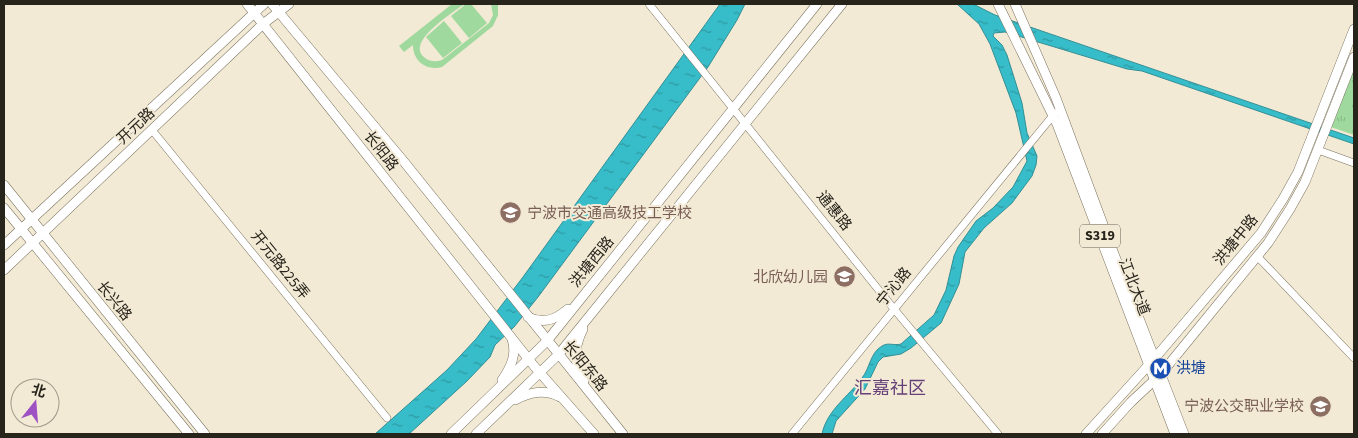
<svg xmlns="http://www.w3.org/2000/svg" width="1358" height="438" viewBox="0 0 1358 438" font-family="'Source Sans 3','Noto Sans SC',sans-serif">
<style>
.grass{fill:#9fd99e}
.park{fill:url(#park-tufts)}
.water{fill:url(#water-ripples);stroke:#328f95}
.lines{fill:none;stroke-linecap:round;stroke-linejoin:round}
.minor-casing{stroke:#7b7360;stroke-width:8}
.major-casing{stroke:#7b7360;stroke-width:10}
.minor{stroke:#fff;stroke-width:7}
.major{stroke:#fff;stroke-width:9}
.labels{text-anchor:middle;dominant-baseline:central;stroke-width:4;stroke-linejoin:round;paint-order:stroke}
.shield{fill:#f3ead5;stroke:#645f54;stroke-width:1}
.shield-label{font-size:14px;font-weight:bold;fill:#27241c}
.street-label{font-size:15px;fill:#27241c;stroke:#f3ead5}
.education-label{font-size:15px;fill:#785e54;stroke:#f3ead5;text-anchor:end}
.transit-label{font-size:15px;fill:#164399;stroke:#f3ead5;text-anchor:start}
.quarter-label{font-size:18px;fill:#654079;stroke:#f3ead5}
</style>
<defs>
<pattern id="park-tufts" width="24" height="20" patternUnits="userSpaceOnUse" patternTransform="scale(1.25)"><rect width="24" height="20" fill="#9fd99e"/><path d="M3 7l-1-3M5 7V3M7 7l1-3M15 17l-1-3M17 17v-4M19 17l1-3" fill="none" stroke="#89ba88"/></pattern>
<pattern id="water-ripples" width="26" height="14" patternUnits="userSpaceOnUse" patternTransform="scale(1.25)"><rect width="26" height="14" fill="#37bdc9"/><path d="M2 4q2-2 4 0t4 0M15 11q2-2 4 0t4 0" fill="none" stroke="#2e99a2"/></pattern>
</defs>
<rect width="100%" height="100%" fill="#f3ead5"/>
<g class="grass">
<path d="M452,4H464C453,13 406,41 424,57C429,62 436,62 442,60L489,23L493,15L491,4H498V15L493,26L442,67C426,71 413,61 413,45L404,52L399,46Z"/>
<path d="M466,4H471L487,23L469,38L451,16Z"/>
<path d="M444,21L462,43L443,58L426,37Z"/>
</g>
<path class="park" d="M1354,68V135L1331,127Z"/>
<g class="water">
<path d="M720,4H745L737,20L708,67L538,297L514,327L495,345L490,357L467,381L409,434H375L447,370L476,339L523,277Z"/>
<path d="M957,4H973L995,15L1354,138V144L1142,71L1127,69L1005,32L994,33L993,36L1002,45L1007,55L1022,103L1027,133L1037,156L1036,165L1032,176L1012,203L984,228L965,252L959,284L941,323L911,348L901,354L883,357L878,362L865,389L836,421L832,434H822C827,410 848,397 862,378C870,368 870,353 882,346C888,342 894,346 901,344L934,315L946,290L954,256L958,247L976,221L993,208L1013,187L1027,161L1016,113L990,44L979,24Z"/>
</g>
<g class="lines">
<defs>
<g id="minor">
<path d="M649,4L894,309L998,434"/>
<path d="M152,130L387,418"/>
<path d="M1318,150L1354,163"/>
<path d="M1257,256L1354,358"/>
<path d="M792,434L1055,113"/>
</g>
<g id="major">
<path d="M247,4L534,366L594,434"/>
<path d="M272,4L405,163L623,434"/>
<path d="M998,4L1057,124L1175,434"/>
<path d="M1015,4L1056,98L1114,254L1184,434"/>
<path d="M4,185L205,434"/>
<path d="M4,208L189,434"/>
<path d="M4,245L264,4"/>
<path d="M4,270L263,24L289,4"/>
<path d="M528,317C544,324 555,320 568,309"/>
<path d="M583,329C574,347 573,363 584,381"/>
<path d="M502,380C511,367 517,355 512,339"/>
<path d="M515,400C530,392 544,389 560,397"/>
<path d="M451,434L547,341L817,4"/>
<path d="M476,434L558,355L842,4"/>
<path d="M1086,434L1155,358L1261,233L1283,199L1298,172L1354,29"/>
<path d="M1102,434L1131,402L1161,374L1268,243L1290,209L1305,182L1354,57"/>
</g>
</defs>
<use href="#minor" class="minor-casing"/>
<use href="#major" class="major-casing"/>
<use href="#minor" class="minor"/>
<use href="#major" class="major"/>
</g>
<defs>
<symbol id="university-disc" viewBox="-11 -11 22 22"><circle r="9.5" fill="#8d6e63" stroke="#f3ead5"/><path d="M0-5L7-2L0 1L-7-2ZM-4 1L0 2.5L4 1V4Q0 6-4 4Z" fill="#fff"/></symbol>
<symbol id="school-disc" viewBox="-11 -11 22 22"><circle r="9.5" fill="#8d6e63" stroke="#f3ead5"/><path d="M0-5L7-2L0 1L-7-2ZM-4 1L0 2.5L4 1V4Q0 6-4 4Z" fill="#fff"/></symbol>
<symbol id="metro-disc" viewBox="-11 -11 22 22"><circle r="9.5" fill="#1a4fb4" stroke="#f3ead5"/><path d="M-5.5 5V-5H-3L0 0L3-5H5.5V5H3V-.5L0 4L-3-.5V5Z" fill="#fff"/></symbol>
</defs>
<g fill-rule="evenodd">
<use href="#university-disc" x="498" y="200" width="25" height="25"/>
<use href="#school-disc" x="832" y="264" width="25" height="25"/>
<use href="#metro-disc" x="1148" y="356" width="25" height="25"/>
<use href="#school-disc" x="1308" y="394" width="25" height="25"/>
</g>
<g class="labels">
<rect class="shield" x="1080" y="224.5" width="40" height="23" rx="4"/>
<g class="shield-label">
<text x="1100" y="236">S319</text>
</g>
<g class="street-label">
<text transform="translate(136 126) rotate(-43)">开元路</text>
<text transform="translate(381 151) rotate(52)">长阳路</text>
<text transform="translate(834 211) rotate(51)">通惠路</text>
<text transform="translate(1236 240) rotate(-51)">洪塘中路</text>
<text transform="translate(592 262) rotate(-51)">洪塘西路</text>
<text transform="translate(280 265) rotate(51)">开元路225弄</text>
<text transform="translate(894 287) rotate(-51)">宁沁路</text>
<text transform="translate(1134 287) rotate(69)">江北大道</text>
<text transform="translate(114 301) rotate(51)">长兴路</text>
<text transform="translate(585 366) rotate(51)">长阳东路</text>
</g>
<g class="education-label">
<text x="527" y="213" text-anchor="start">宁波市交通高级技工学校</text>
<text x="828" y="277">北欣幼儿园</text>
<text x="1304" y="406">宁波公交职业学校</text>
</g>
<g class="transit-label">
<text x="1176" y="368">洪塘</text>
</g>
<g class="quarter-label">
<text x="890" y="388">汇嘉社区</text>
</g>
</g>
<rect width="1358" height="438" fill="none" stroke="#27241c" stroke-width="10"/>
<g transform="translate(35 403) rotate(17)"><circle r="24" fill="#f3ead5" stroke="#a19b8b"/>
<path d="M0-4L9 19L0 12L-9 19Z" fill="#9d51c3"/>
<text y="-8" font-size="14" font-weight="bold" text-anchor="middle" fill="#27241c">北</text>
</g>
</svg>
